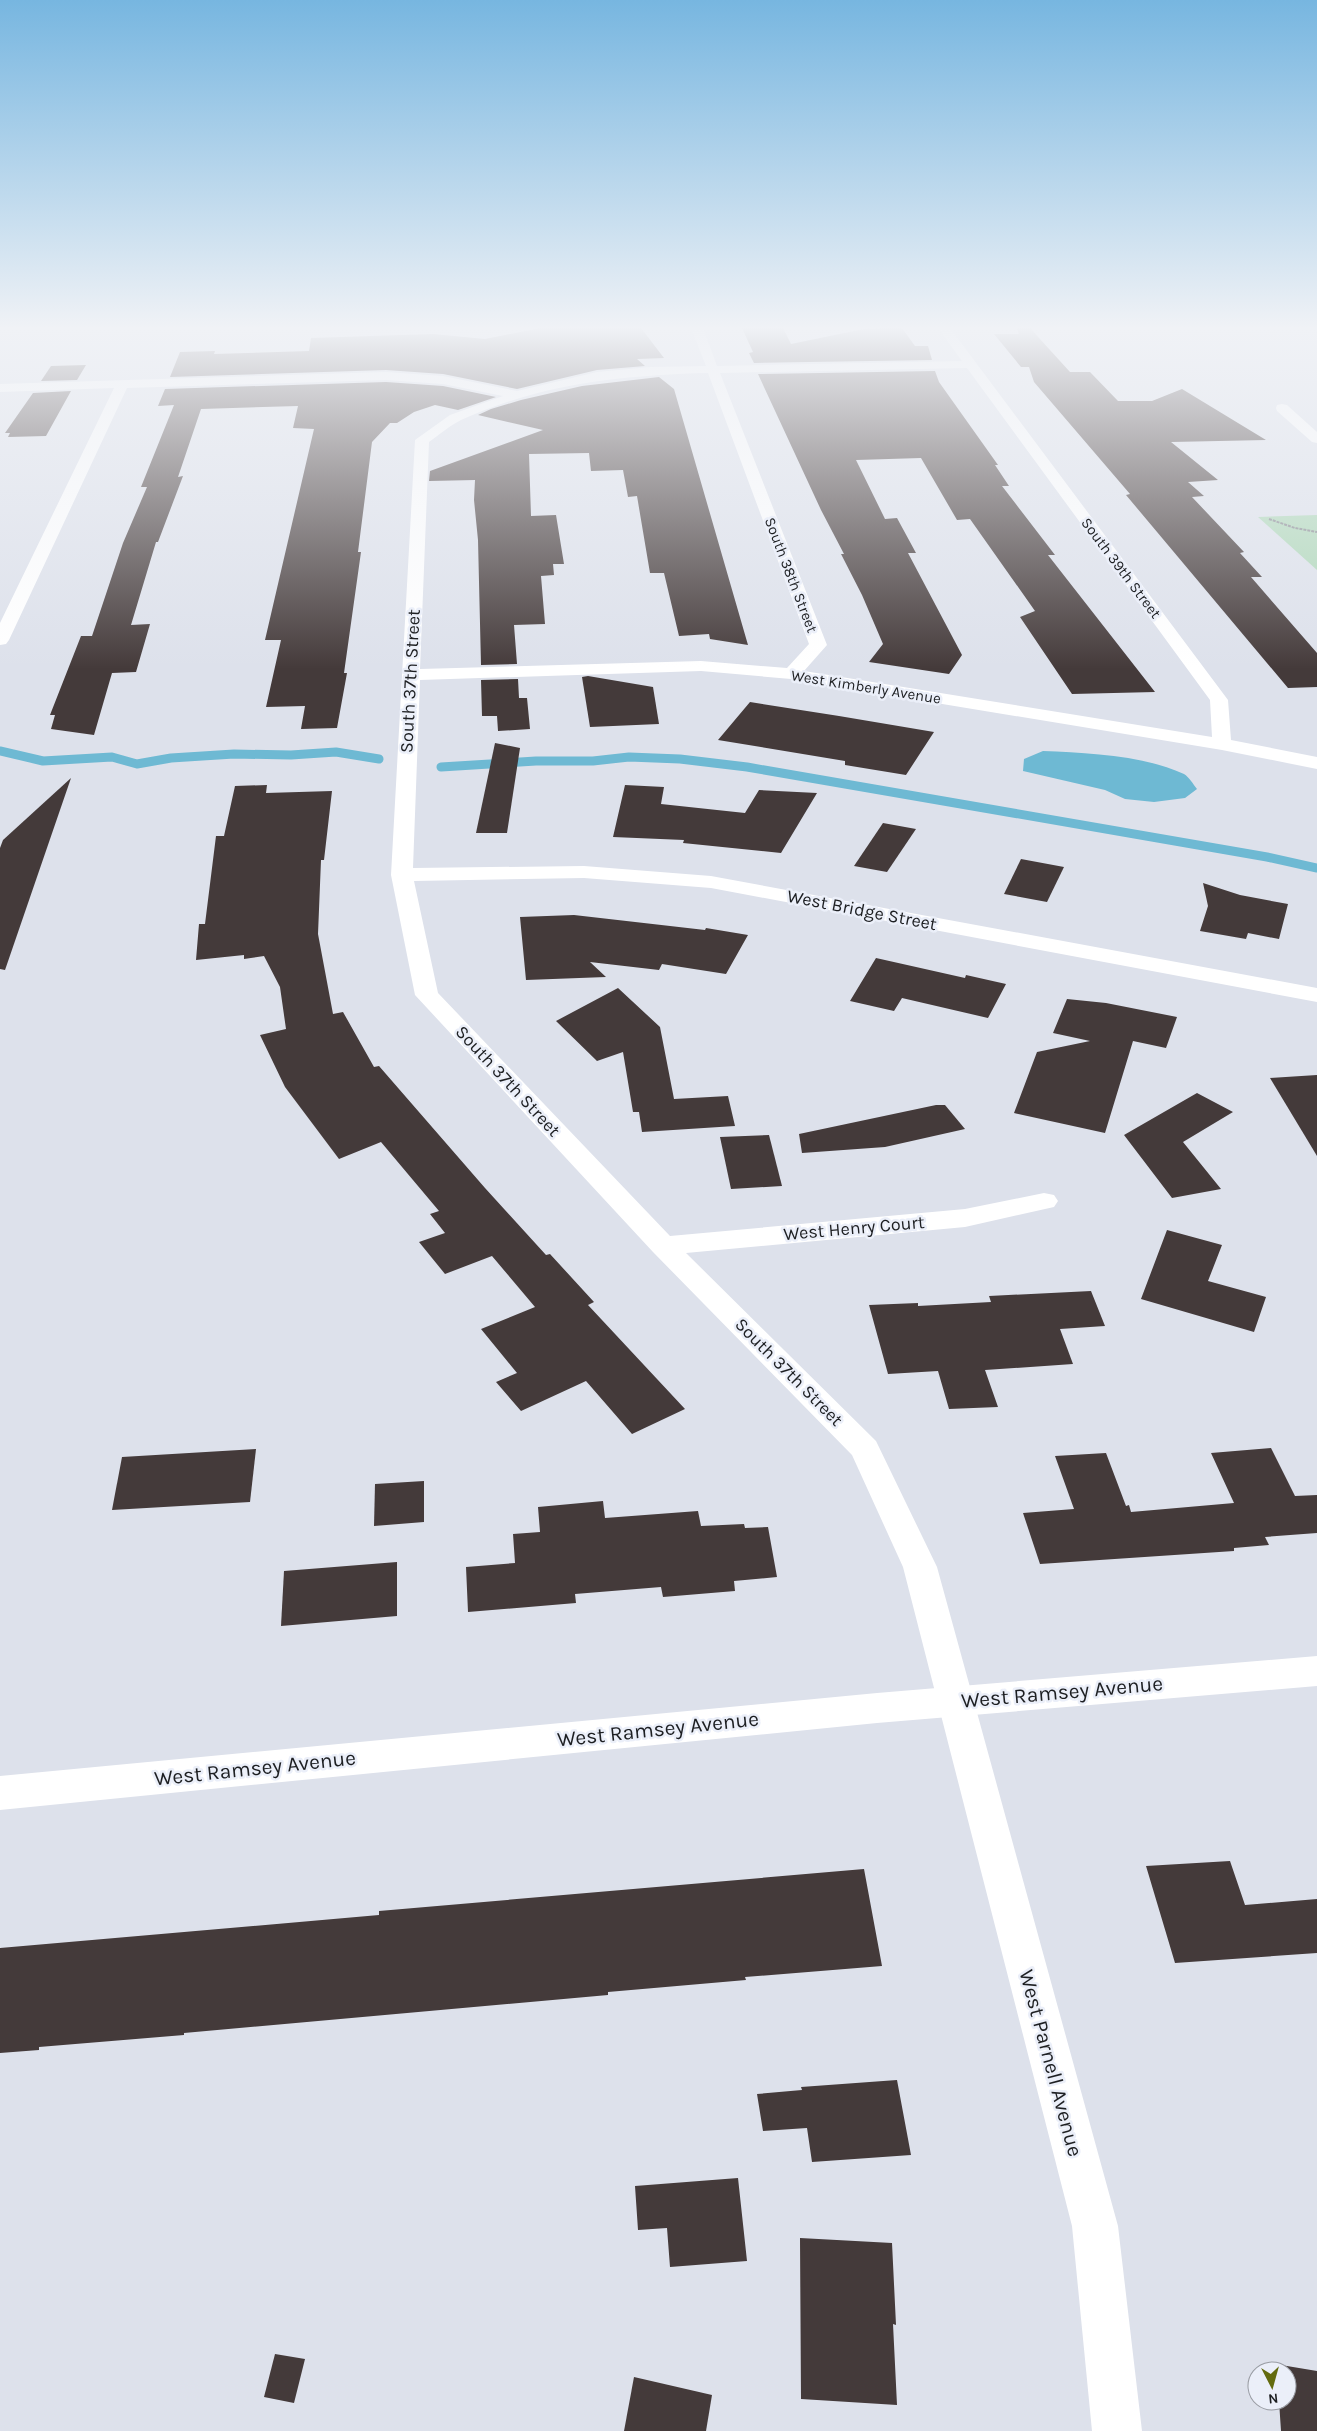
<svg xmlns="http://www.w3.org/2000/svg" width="1317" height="2431" viewBox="0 0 1317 2431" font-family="Karla,sans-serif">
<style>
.green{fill:#aed7b8}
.water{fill:#6eb9d3}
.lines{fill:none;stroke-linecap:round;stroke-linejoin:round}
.stream{stroke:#6eb9d3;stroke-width:9}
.building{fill:#443a3a}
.path{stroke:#888b92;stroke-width:2;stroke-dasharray:3 1;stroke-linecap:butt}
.street{fill:#fff;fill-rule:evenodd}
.secondary{fill:#fff;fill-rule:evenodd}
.labels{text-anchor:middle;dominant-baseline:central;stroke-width:5;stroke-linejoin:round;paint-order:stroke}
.far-street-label{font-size:15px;fill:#1d1f22;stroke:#ebeff9}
.street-label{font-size:18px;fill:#1d1f22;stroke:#ebeff9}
.near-street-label{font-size:21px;fill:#1d1f22;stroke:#ebeff9}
</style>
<rect width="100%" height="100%" fill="#dde1eb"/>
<path class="green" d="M1317,515V570L1258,517Z"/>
<path class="water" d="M1043,751C1088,753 1143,755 1184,774C1189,777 1193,784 1197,789L1185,798L1154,802L1125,799L1105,790L1023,771L1024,759Z"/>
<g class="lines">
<g class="stream">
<path d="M0,751L43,761L112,757L137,764L171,758L234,754L291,755L336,752L379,759"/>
<path d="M441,767L536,761H593L629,757L680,759L747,767L1267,857L1317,868"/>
</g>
</g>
<g class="building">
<path d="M540,328H641L664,358L637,359L645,366L597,370L517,389L443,374L386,370L170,377L180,352L215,351L214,354L309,351L311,338L433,334L485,339Z"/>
<path d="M742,328H783L791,344L864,329L902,328L915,346H928L932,360L754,363L749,353L753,352Z"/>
<path d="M1017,328H1030L1070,372H1090L1118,401H1152L1182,389L1266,440L1171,442L1218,480L1188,482L1204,496L1192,497L1244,552L1240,553L1262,577H1251L1317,653V687L1288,688L1126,495L1130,494L1034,382L1029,367H1021L994,334H1019Z"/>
<path d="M86,365L77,380L41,381L51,366Z"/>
<path d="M935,371L939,382L998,465H995L1009,486H1002L1055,555H1048L1155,692L1072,694L1020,617L1035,611L970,519L957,520L921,458L856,460L885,519L897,518L916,553H908L962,655L949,674L869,662L883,644L862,595L841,554H844L821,510L758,374Z"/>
<path d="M659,377L674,389L748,645L710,639L709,634L679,636L664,573H650L637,496L628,497L623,470L591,471L589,453L529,454L531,516L556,515L564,564H553L554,575L541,576L545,624L514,625L517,664L481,665L478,540L474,500L475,480L429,481L430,471L543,430L478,415L491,409L521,400L582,386Z"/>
<path d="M386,382L443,386L496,397L458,410L435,405L414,412L397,423H390L372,442L358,552H361L344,673H347L337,728L301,729L305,706L266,707L281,640H265L314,429L293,428L298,406L201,409L178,477L183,476L158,542H156L131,625L150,624L136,672L112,673L94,735L51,729L55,715H50L81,636H92L123,543L147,487H141L174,405L158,406L165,389Z"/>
<path d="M71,391L46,436L8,437L10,433H5L33,393Z"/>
<path d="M588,676L653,687L659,724L590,727L582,677Z"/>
<path d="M518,679L519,698H527L530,729L498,731L497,716H482L481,680Z"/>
<path d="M750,702L839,716L934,732L906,775L845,765V761L718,740Z"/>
<path d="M495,743L520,748L507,833H476Z"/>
<path d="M71,778L5,970L0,969V848L3,840Z"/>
<path d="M267,785L266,793L332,791L324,860H321L318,934L333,1014L343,1012L374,1067L379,1066L485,1188L546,1255L550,1254L594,1302L588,1305L685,1409L632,1434L586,1381L521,1411L496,1382L517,1373L481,1329L535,1307L492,1256L445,1274L419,1242L445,1233L430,1214L439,1211L381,1142L339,1159L285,1087L260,1035L286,1029L280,987L264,956L244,959V955L196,960L199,924H205L216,836H224L235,786Z"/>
<path d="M625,785L664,787L661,804L745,813L759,790L817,793L781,853L683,843L684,840L613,837Z"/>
<path d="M883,823L916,829L887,872L854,866Z"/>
<path d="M1021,859L1064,867L1047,902L1004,894Z"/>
<path d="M1203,883L1240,895L1288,904L1279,939L1248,933L1246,939L1200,931L1208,906Z"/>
<path d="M574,915L705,930L706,928L748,935L726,974L662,964L659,970L590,962L606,977L526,980L520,917Z"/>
<path d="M876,958L965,978L966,975L1006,984L988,1018L902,998L894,1011L850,1001Z"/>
<path d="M618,988L660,1027L674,1099L728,1096L735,1126L642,1132L639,1112H633L623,1052L597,1061L556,1021Z"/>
<path d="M1067,999L1106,1003L1177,1017L1166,1048L1133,1041L1105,1133L1014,1113L1037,1052L1090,1041L1053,1033Z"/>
<path d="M1317,1075V1156L1270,1078Z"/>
<path d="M1197,1093L1233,1112L1183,1142L1221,1189L1172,1198L1124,1135Z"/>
<path d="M936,1105H945L965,1129L885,1147L802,1153L799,1134Z"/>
<path d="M769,1135L782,1186L731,1189L720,1137Z"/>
<path d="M1167,1230L1222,1245L1208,1281L1266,1297L1254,1332L1141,1299Z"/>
<path d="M1091,1291L1105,1326L1060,1329L1073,1364L985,1370L998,1407L949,1409L938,1371L888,1374L869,1305L918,1303V1306L991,1302L989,1296Z"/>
<path d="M1271,1448L1295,1496L1317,1495V1533L1265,1537L1269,1545L1234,1548V1551L1040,1564L1023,1513L1074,1509L1055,1456L1106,1453L1126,1506L1129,1505L1131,1512L1234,1503L1211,1453Z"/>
<path d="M256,1449L250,1502L112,1510L122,1457Z"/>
<path d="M424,1481V1522L374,1526L375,1484Z"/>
<path d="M603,1501L605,1518L698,1511L701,1526L744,1524L745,1528L768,1527L777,1577L734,1581L735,1591L663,1597L661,1587L575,1594L576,1603L468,1612L466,1567L515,1563L513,1534L540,1532L538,1507Z"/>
<path d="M397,1562V1616L281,1626L284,1571Z"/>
<path d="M1230,1861L1245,1905L1317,1899V1953L1175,1963L1146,1866Z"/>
<path d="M864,1869L882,1966L745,1977L746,1980L608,1992V1995L184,2033V2035L39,2047V2050L0,2053V1948L379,1915V1911Z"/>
<path d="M897,2080L911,2155L812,2162L807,2128L763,2131L757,2094L802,2090L801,2087Z"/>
<path d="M738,2178L747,2261L670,2267L667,2228L638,2230L635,2186Z"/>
<path d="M800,2238L892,2243L896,2325L893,2324L897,2405L801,2399Z"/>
<path d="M275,2354L305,2359L294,2403L264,2397Z"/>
<path d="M1275,2364L1317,2371V2431H1281L1279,2401H1287V2371H1276Z"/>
<path d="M634,2377L712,2395L706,2431H624Z"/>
</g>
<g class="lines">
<path class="path" d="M1269,519L1295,528L1317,532"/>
<g class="street">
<path d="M691,328H703L717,366L962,361L938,328H950L1228,700L1231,740L1317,757V769L1222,750L791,679L701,671L420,680L413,868L584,866L711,876L1317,988V1002L711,888L584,878L414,881L438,993L670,1236L965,1209L1044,1193L1054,1195L1058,1201L1054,1207L965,1227L686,1253L876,1441L937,1567L1118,2226L1142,2431H1092L1072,2226L903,1567L852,1455L653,1252L415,995L391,875L415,440L450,415L503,396L443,384L386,380L127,388L9,640L6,644L0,645V623L114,388L0,392V384L386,372L443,376L517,391L597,372L650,367L706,366ZM967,368L1210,700L1212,737L804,671L827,645L720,373ZM708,373L809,644L787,668L701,661L420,669L429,442C439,435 449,426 461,420C539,384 623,375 708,373Z"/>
<path d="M1282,404L1287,405L1317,432V443L1312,442L1277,411L1276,408L1277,405Z"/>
</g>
<path class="secondary" d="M1317,1656V1686L877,1723L0,1810V1776L877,1693Z"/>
</g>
<linearGradient id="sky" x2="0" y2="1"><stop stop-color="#77b6e0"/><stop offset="0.49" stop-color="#f0f2f6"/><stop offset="1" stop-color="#f0f2f6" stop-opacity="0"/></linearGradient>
<rect width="1317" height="669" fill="url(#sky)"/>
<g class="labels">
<g class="far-street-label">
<text transform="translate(1121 568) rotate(53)">South 39th Street</text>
<text transform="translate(791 575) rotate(69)">South 38th Street</text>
<text transform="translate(866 687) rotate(9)">West Kimberly Avenue</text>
</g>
<g class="street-label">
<text transform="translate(410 681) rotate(-87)">South 37th Street</text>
<text transform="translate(862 910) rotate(11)">West Bridge Street</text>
<text transform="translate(508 1081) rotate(47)">South 37th Street</text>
<text transform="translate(854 1228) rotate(-5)">West Henry Court</text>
<text transform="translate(789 1372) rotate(45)">South 37th Street</text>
</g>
<g class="near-street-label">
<text transform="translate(1062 1692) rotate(-5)">West Ramsey Avenue</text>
<text transform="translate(658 1729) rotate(-6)">West Ramsey Avenue</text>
<text transform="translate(255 1768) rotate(-6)">West Ramsey Avenue</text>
<text transform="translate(1051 2063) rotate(75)">West Parnell Avenue</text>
</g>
</g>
<g transform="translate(1272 2386) rotate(174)"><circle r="24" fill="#ebeff9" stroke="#999ca3"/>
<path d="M0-4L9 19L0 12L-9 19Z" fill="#636b0f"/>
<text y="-8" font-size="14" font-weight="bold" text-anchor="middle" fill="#1d1f22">N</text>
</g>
</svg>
